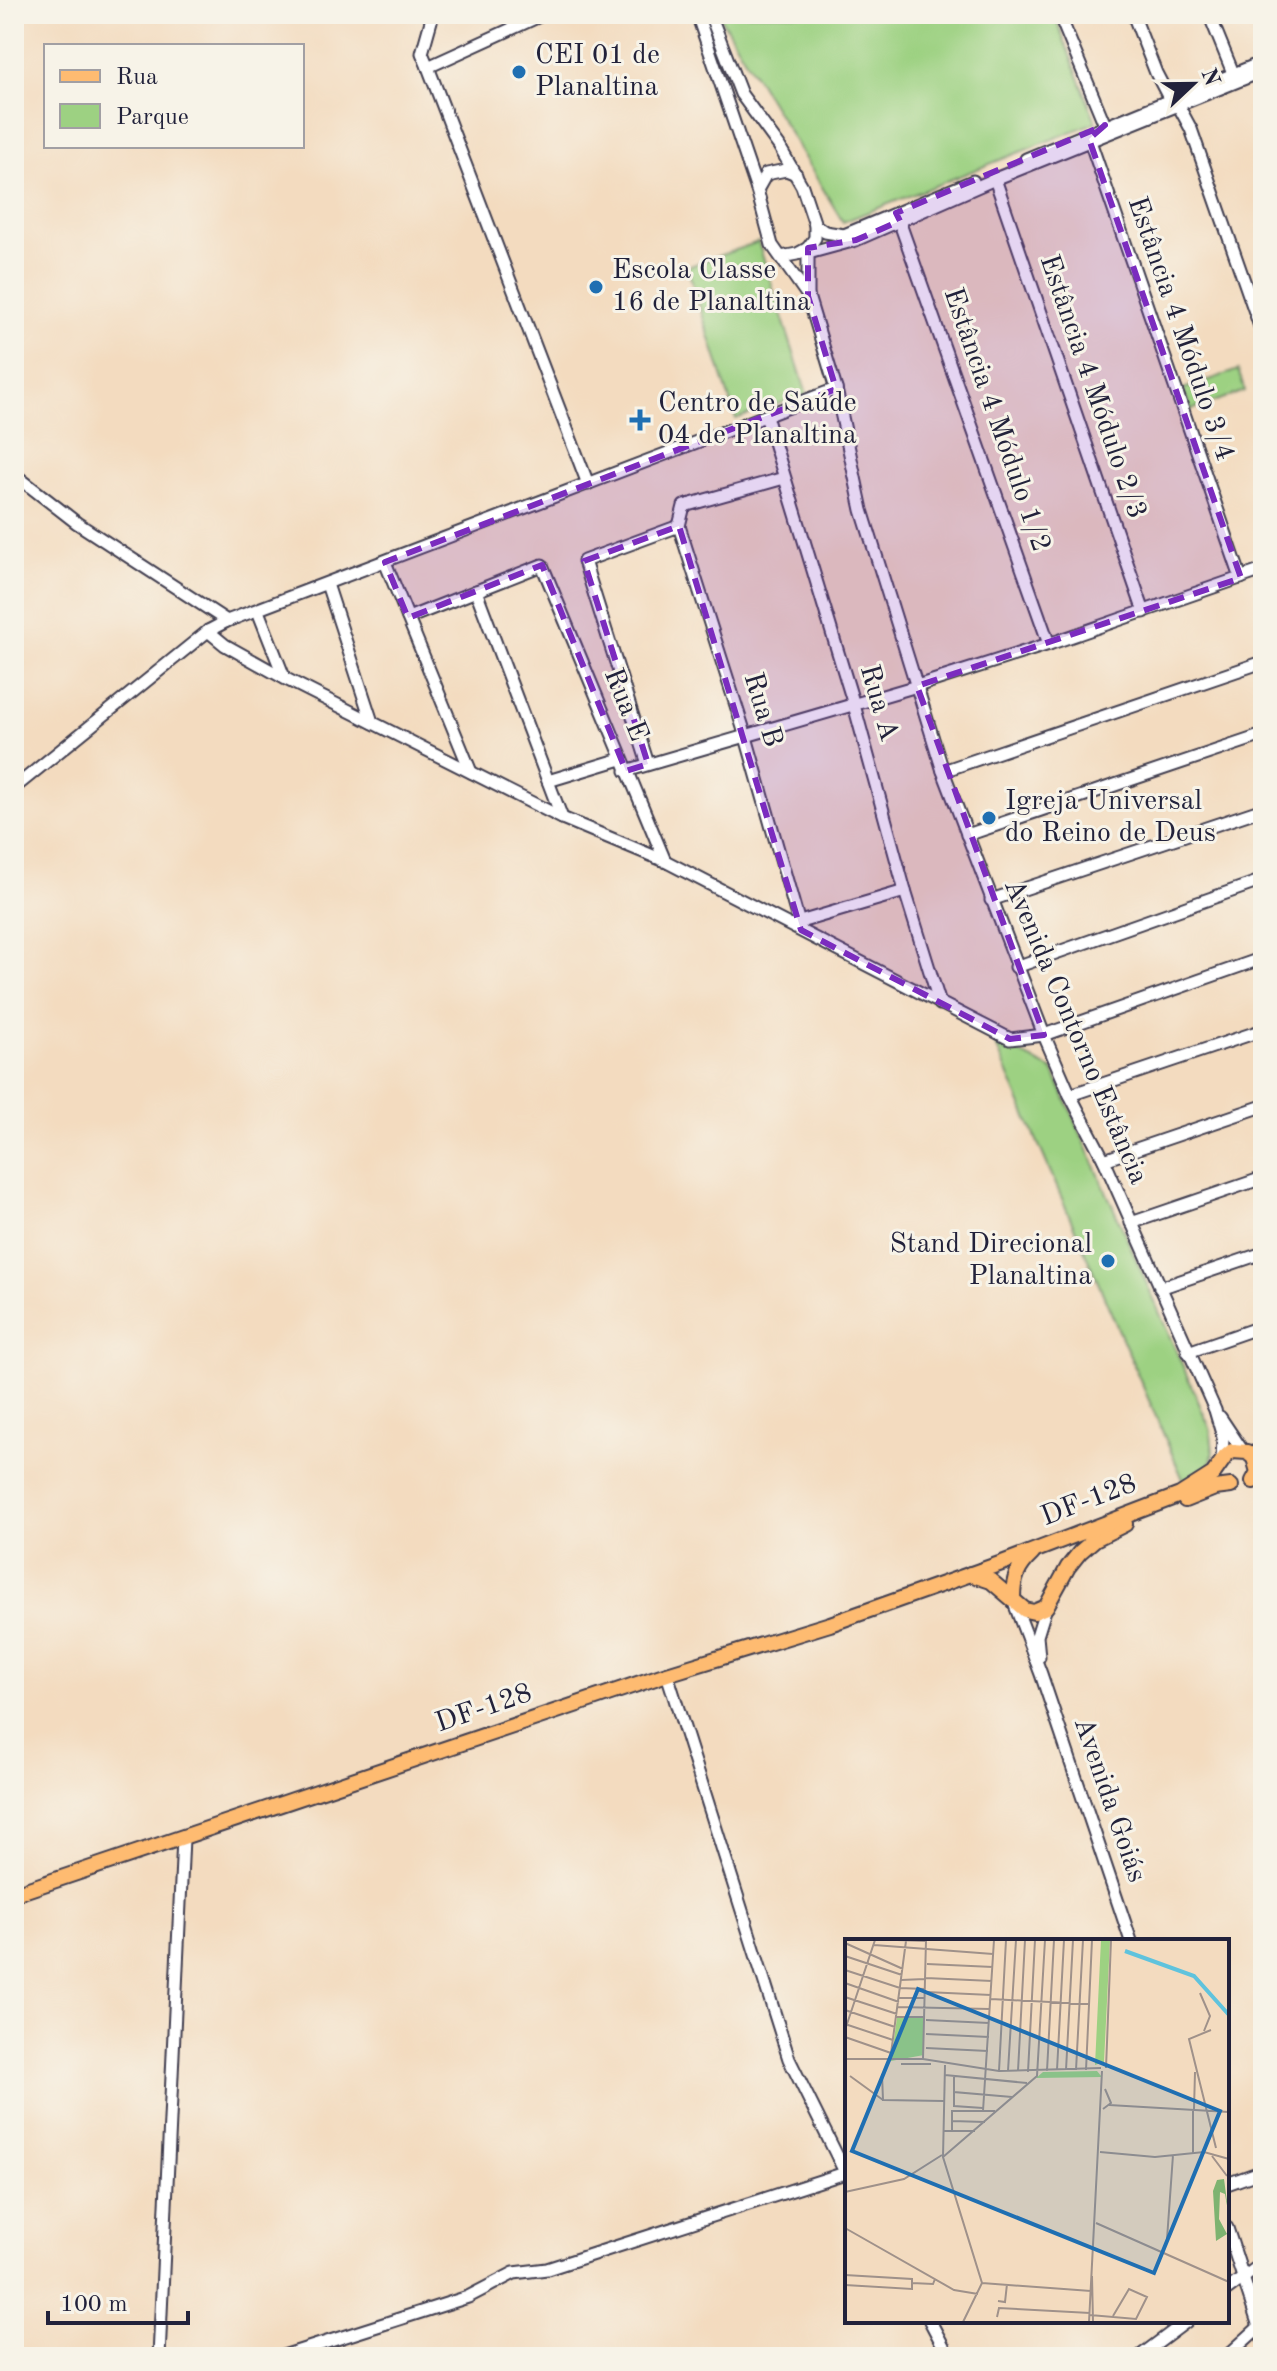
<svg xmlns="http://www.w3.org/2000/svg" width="1277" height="2371" viewBox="0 0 1277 2371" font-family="'Old Standard TT',serif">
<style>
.green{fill:#9dd182;stroke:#607a5e;stroke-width:2}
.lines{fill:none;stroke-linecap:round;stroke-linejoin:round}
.minor-casing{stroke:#413e4f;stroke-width:15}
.major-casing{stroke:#413e4f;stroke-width:18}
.minor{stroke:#fff;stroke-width:11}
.major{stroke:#febb71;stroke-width:14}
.marked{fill:#7b2cbf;fill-opacity:0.2;stroke:#7b2cbf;stroke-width:6;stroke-dasharray:16 10;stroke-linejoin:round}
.poi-dot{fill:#1f6fb2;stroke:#f7f3e8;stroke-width:3}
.labels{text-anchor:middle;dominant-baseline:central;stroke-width:6;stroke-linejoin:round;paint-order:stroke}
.poi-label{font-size:28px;fill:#22223b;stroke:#f7f3e8;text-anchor:start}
.street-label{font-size:28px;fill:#22223b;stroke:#f7f3e8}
.inset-river{fill:none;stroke:#5fc3dd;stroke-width:4}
.inset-road{fill:none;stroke:#9f918a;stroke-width:2}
.view{fill:#1f6fb2;fill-opacity:0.15;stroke:#1f6fb2;stroke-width:4}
.inset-edge{fill:none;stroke:#22223b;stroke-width:4}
</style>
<rect width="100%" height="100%" fill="#f7f3e8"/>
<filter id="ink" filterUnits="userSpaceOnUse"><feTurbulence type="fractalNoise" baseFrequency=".0125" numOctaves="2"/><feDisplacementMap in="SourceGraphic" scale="16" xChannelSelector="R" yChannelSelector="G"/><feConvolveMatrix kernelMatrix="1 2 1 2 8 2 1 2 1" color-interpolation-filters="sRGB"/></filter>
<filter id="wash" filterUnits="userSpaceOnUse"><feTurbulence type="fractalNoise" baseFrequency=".006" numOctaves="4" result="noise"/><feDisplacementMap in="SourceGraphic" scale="32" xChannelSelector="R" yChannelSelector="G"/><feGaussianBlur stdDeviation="1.8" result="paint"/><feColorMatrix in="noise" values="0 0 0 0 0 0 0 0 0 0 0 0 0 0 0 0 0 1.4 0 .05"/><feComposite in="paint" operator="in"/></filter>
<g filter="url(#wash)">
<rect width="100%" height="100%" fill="#f3dbbf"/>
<g class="green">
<path d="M718,14H1054L1096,122L843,222Z"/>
<path d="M758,242L807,394L736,419L687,267Z"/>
<path d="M1238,370L1245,391L1191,410L1183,389Z"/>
<path d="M994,1041L1053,1070L1210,1428C1215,1462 1216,1466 1185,1484Z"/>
</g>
</g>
<g filter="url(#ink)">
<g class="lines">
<defs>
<g id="minor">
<path d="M544,14L428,67L588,484"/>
<path d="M697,14L757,190L772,245L808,296"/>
<path d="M710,14L741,94L779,146L802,186L815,225V238L808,248V296L836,389L862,510L943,771L1044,1035L1070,1095L1104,1160L1215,1410L1223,1437L1222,1461"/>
<path d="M1059,14L1105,125"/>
<path d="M1133,14L1156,73L1170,100L1178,105L1191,129L1263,335"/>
<path d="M1209,14L1233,73"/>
<path d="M428,67L422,53L433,14"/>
<path d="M1090,141L1241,578"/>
<path d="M1026,159L1263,62"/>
<path d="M995,179L1144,612"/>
<path d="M757,190L766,174L786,170L796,174"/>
<path d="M897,215L1049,644"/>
<path d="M815,225L825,232L844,235L973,181"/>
<path d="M781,257L797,254L808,248L812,252L856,240L995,179L1263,71"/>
<path d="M766,416L854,705L905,891L940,1004"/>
<path d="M14,474L77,523L227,621"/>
<path d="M784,478L684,506L679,526L746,737L801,930"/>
<path d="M385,562L471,772"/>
<path d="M327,584L372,722"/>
<path d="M476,591L562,818"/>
<path d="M258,611L284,677"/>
<path d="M408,618L542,565L665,861"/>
<path d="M208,631L225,645L284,678L562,818L665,861L1010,1039L1044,1035L1263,958"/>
<path d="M648,764L584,561L679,526"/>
<path d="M626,771L917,686L1049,644L1263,570"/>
<path d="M943,771L1263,662"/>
<path d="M548,781L621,759"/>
<path d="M14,788L208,631L227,621L836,389"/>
<path d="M967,835L1263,735"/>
<path d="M991,900L1263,809"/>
<path d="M800,922L905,891"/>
<path d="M1016,967L1263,880"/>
<path d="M1070,1095L1263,1030"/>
<path d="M1104,1160L1263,1106"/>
<path d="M1131,1223L1263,1178"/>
<path d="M1160,1288L1263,1253"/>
<path d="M1188,1352L1263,1326"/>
<path d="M1220,1417L1242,1450"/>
<path d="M1013,1600L1041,1674L1131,1941"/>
<path d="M1039,1657L1037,1636L1046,1607"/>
<path d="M667,1674L789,2059L847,2176"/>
<path d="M1227,2184L1263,2171"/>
<path d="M1227,2228L1263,2339"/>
<path d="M1227,2290L1263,2263"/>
<path d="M930,2321L949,2357"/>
<path d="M159,2357L183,1838"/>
<path d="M280,2357L468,2297L514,2273L547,2269L845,2173"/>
<path d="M1139,2357L1187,2321"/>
<path d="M1226,2357L1259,2327"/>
</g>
<g id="major">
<path d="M1185,1500L1215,1488L1231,1486"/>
<path d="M970,1574L991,1581L1025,1610L1034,1612L1046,1607L1068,1567L1080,1552L1095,1539L1125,1524"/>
<path d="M1013,1599C1013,1579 1017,1568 1032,1554"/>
<path d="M14,1894L667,1674L830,1624L1002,1563L1180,1495L1213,1474L1225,1457L1232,1451L1247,1452L1254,1458L1258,1472L1253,1481"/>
</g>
</defs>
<use href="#minor" class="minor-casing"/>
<use href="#major" class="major-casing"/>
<use href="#minor" class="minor"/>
<use href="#major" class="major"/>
</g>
</g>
<path class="marked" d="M1105,125L1089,139L1241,578L917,686L1044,1035L1010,1039L801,930L679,526L584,561L648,764L626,771L542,565L408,618L385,562L836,389L808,296V248L856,240L900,221L896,213Z"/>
<g class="poi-dot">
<circle cx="519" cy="72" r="8"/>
<circle cx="596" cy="287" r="8"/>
<path d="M636 408h8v8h8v8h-8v8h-8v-8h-8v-8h8z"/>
<circle cx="989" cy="818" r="8"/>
<circle cx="1108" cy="1261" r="8"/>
</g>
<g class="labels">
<g class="poi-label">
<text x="535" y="56">CEI 01 de<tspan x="535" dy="32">Planaltina</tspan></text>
<text x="612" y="271">Escola Classe<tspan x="612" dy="32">16 de Planaltina</tspan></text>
<text x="658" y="404">Centro de Saúde<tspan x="658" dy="32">04 de Planaltina</tspan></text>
<text x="1005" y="802">Igreja Universal<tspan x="1005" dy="32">do Reino de Deus</tspan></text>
<text x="1092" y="1245" text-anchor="end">Stand Direcional<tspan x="1092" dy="32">Planaltina</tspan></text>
</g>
<g class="street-label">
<text transform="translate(1180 329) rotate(71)">Estância 4 Módulo 3/4</text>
<text transform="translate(1092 387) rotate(71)">Estância 4 Módulo 2/3</text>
<text transform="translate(996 420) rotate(71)">Estância 4 Módulo 1/2</text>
<text transform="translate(878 703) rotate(74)">Rua A</text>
<text transform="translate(625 705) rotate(68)">Rua E</text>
<text transform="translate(762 710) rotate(73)">Rua B</text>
<text transform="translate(1075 1032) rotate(67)">Avenida Contorno Estância</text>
<text transform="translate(1089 1501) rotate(-21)">DF-128</text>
<text transform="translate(484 1709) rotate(-19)">DF-128</text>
<text transform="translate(1109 1800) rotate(71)">Avenida Goiás</text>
</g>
</g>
<g transform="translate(845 1939)">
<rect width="384" height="384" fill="#f3dbbf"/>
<path d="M256,1H265L259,123L250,126ZM52,79H79V116L46,122ZM252,132L257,138L191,139L198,133Z" fill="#9dd182"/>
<path d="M379,240L384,278L380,255L375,253L374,280L382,295L371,302L368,252L372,241Z" fill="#7eb370"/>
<path class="inset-river" d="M280,12L349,37L384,76"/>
<path class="inset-road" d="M52,1L81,2M0,4L58,30M29,6L148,15M0,17L57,36M82,25L148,28M0,31L55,49L80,50M81,39L147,42M56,41L80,40M0,44L54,63M81,53L146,56M355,54L365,77L359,92M0,58L52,75M54,59H80M146,60L244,65M53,68L145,70M0,71L50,88M51,78H80M81,81L144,84M0,85L48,101M0,91L30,1M366,91L344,100L371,209M81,95L144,98M0,98L46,114M81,109L143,112M0,120H78L154,132L256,129M78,120L81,1M45,122L61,2M56,125H86M100,126L98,218L137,344L118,383M261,129L266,1M212,131L219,1M221,131L228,1M231,131L238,1M241,131L247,1M154,132L161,1M163,132L171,1M173,132L180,1M202,132L209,1M183,133L190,1M37,135L38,161L99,162M100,136L182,144M5,137L38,161M109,137V153L167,158M109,153V167L138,169M264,166L384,173M258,170L266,164L260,150M348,170V214M349,170L350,133M138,172L149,1M107,182L140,183M99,192H130M107,192V172H150M255,213L310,218L359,213L384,220M367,217L382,237M98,218L192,137L200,1M0,253L59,240L97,216M251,284L384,343M0,289L109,351L133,355M322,300L328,216M0,336L67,340V350L0,346M247,337L248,383M67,344L88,345L90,340M137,344L246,352M153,362L160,363L162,345M245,376L291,380L302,358L284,350L268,377M152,378L154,369L245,374M244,383L257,132"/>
<path class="view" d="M73,50L375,172L309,334L7,212Z"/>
<rect width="384" height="384" class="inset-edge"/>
</g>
<rect width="1277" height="2371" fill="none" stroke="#f7f3e8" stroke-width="48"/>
<rect x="44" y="44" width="260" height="104" fill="#f7f3e8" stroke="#a29fa3" stroke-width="2"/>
<rect x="60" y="70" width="40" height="12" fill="#febb71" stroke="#a29fa3" stroke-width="2"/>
<text x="116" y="84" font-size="24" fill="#22223b">Rua</text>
<rect x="60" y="104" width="40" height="24" fill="#9dd182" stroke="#a29fa3" stroke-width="2"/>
<text x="116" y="124" font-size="24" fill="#22223b">Parque</text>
<g transform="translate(1193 84) rotate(68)" stroke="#f7f3e8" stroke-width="6" paint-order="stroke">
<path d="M0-6L14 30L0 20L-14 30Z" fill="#22223b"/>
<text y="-12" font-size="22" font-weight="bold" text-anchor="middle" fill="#22223b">N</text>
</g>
<path d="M48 2311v12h140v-12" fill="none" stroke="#22223b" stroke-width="4"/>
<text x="60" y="2311" font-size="24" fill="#22223b" stroke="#f7f3e8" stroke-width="6" paint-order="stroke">100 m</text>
</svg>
